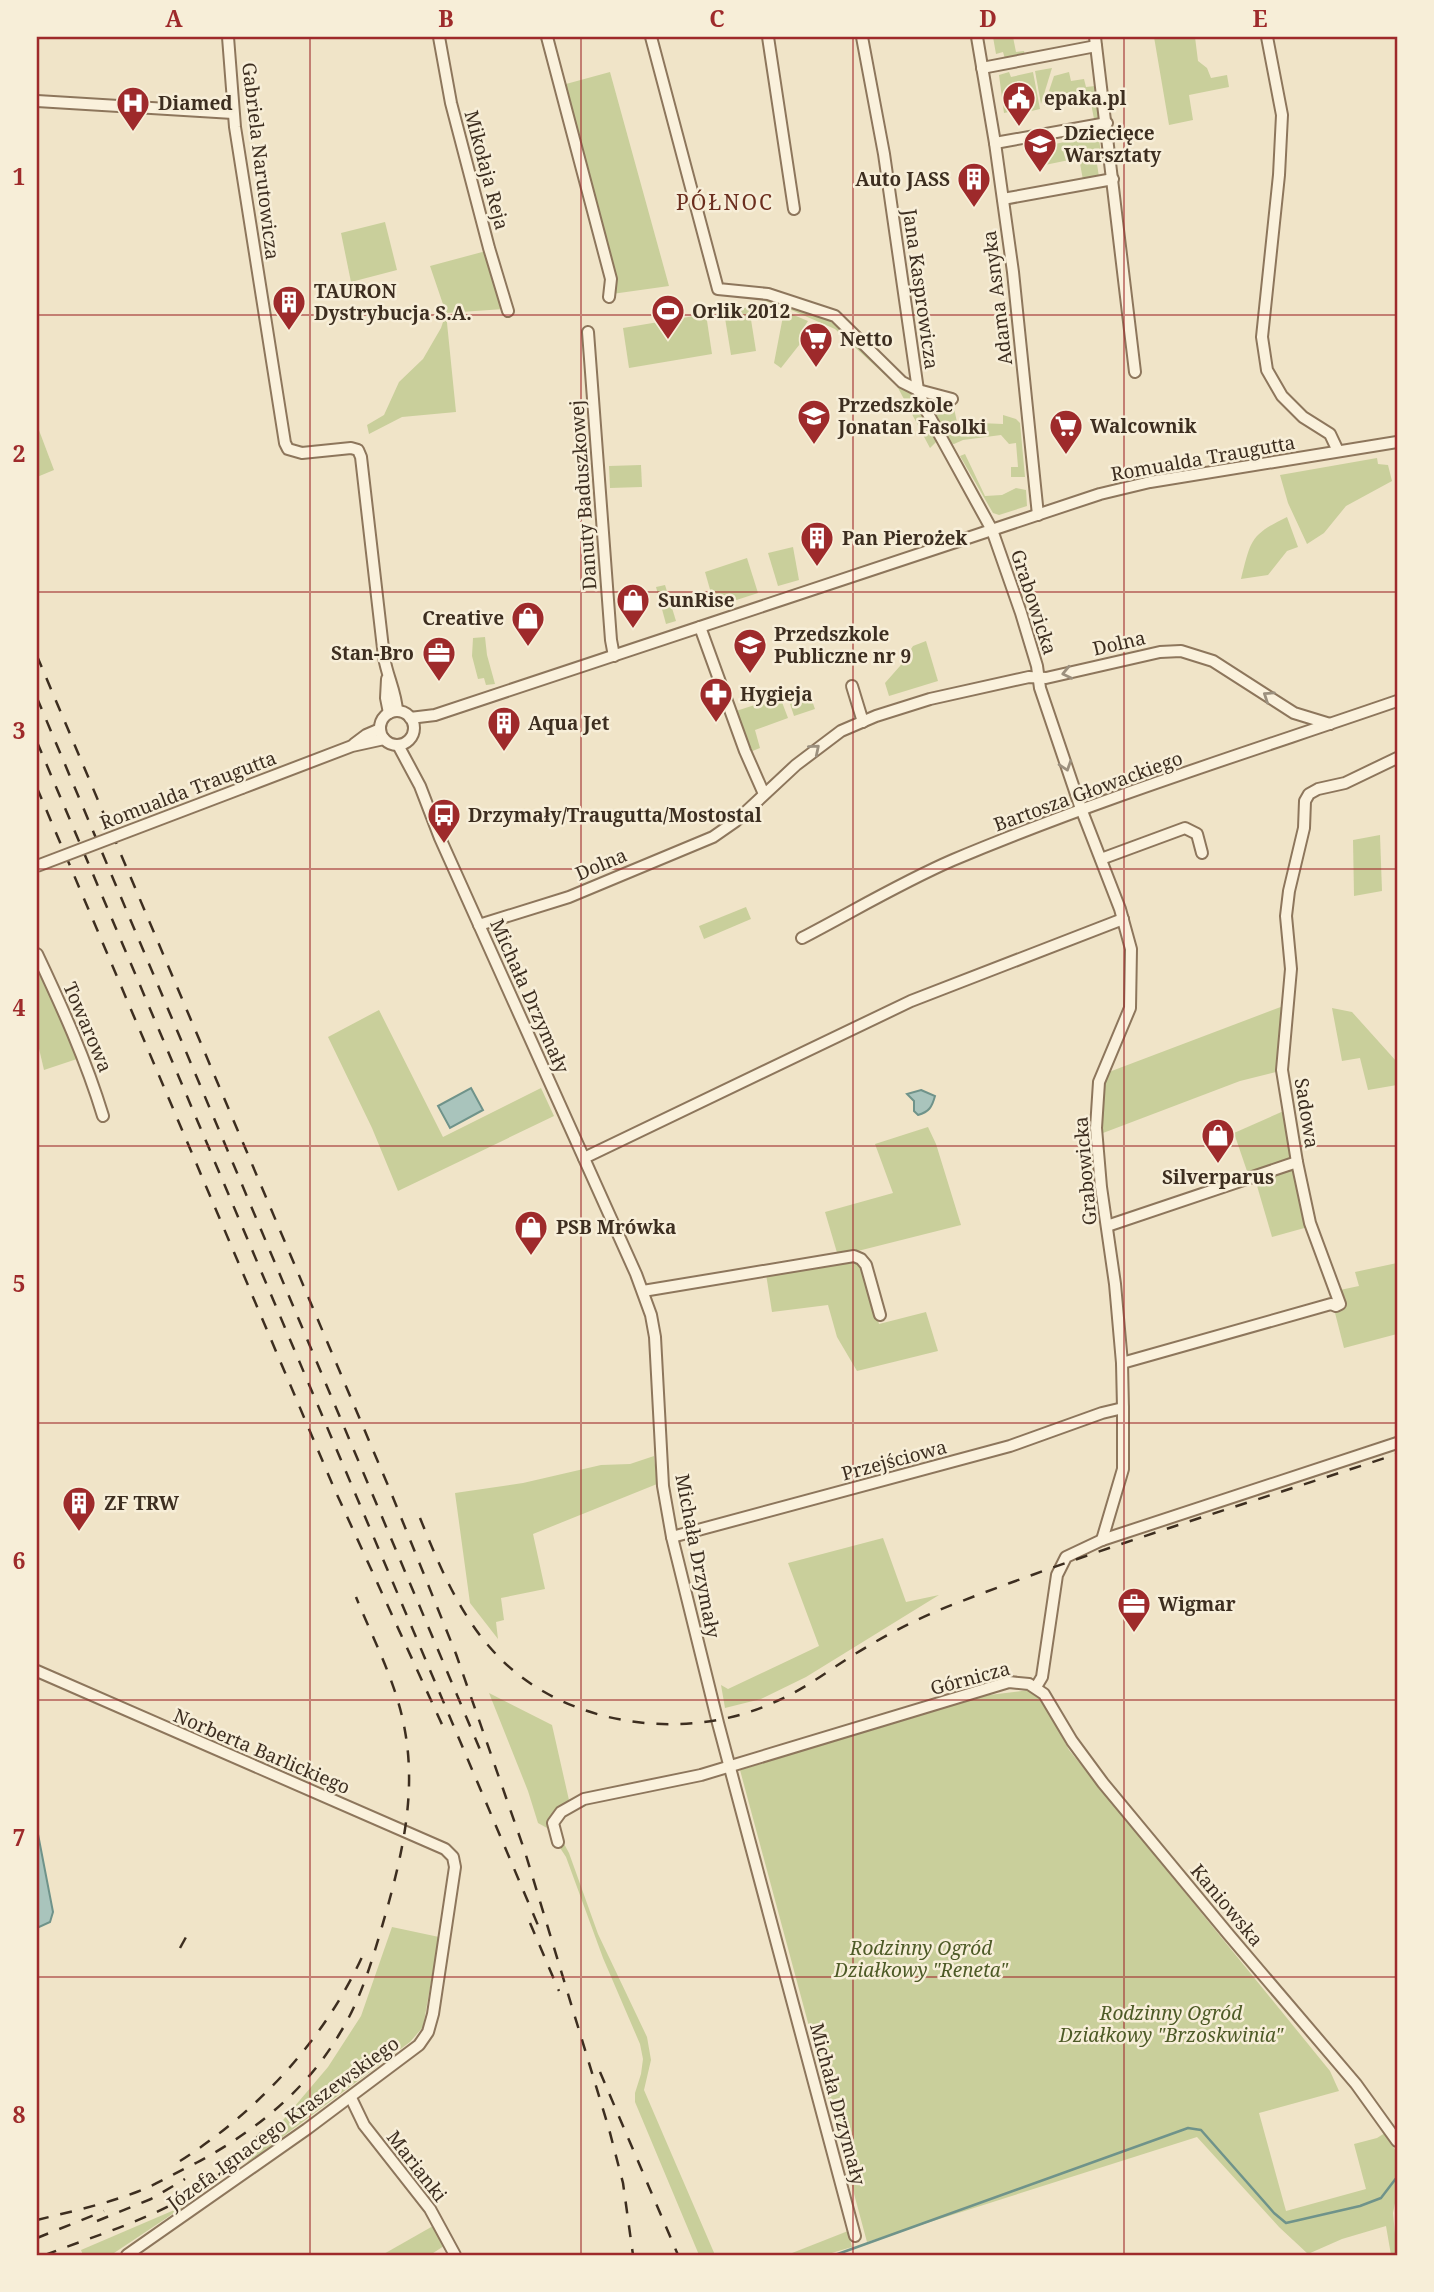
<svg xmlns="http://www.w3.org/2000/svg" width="1434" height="2292" viewBox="0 0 1434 2292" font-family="'Noto Serif',serif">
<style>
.green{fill:#c9cf9b}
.water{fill:#a9c4bc;stroke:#6f938a;stroke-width:2}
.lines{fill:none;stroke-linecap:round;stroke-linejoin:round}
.stream{stroke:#6f938a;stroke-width:2.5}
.minor-casing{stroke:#8d765c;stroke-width:14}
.minor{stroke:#faf1dc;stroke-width:10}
.rail{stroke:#3d2e20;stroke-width:2.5;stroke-dasharray:12 12;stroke-linecap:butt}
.minor-bridge-casing{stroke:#8d765c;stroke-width:14;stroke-linecap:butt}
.minor-bridge{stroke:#faf1dc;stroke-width:10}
.oneway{stroke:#9c907e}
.grid{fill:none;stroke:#9e2a2b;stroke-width:2;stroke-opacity:0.55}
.labels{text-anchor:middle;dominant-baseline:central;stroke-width:5;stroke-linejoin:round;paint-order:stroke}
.poi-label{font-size:19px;font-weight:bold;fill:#3d2e20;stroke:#f7eed8;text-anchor:start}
.street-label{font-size:19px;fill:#3d2e20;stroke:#f7eed8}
.park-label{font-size:19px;font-style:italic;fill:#4d5a26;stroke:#f7eed8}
.neighbourhood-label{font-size:21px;letter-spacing:2px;fill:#6b2e1e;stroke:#f7eed8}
.neatline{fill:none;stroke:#9e2a2b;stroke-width:2.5}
.grid-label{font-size:23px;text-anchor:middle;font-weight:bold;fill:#9e2a2b}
</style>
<rect width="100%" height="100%" fill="#f0e4c8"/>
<g class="green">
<path d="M993,37H1013L1016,52L1024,51L1025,55L1005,59L1003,52L996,54Z"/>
<path d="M1154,37H1195L1198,61L1207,68L1211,78L1227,75L1229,87L1189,95L1193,120L1169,125Z"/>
<path d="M1052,68L1041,104L1035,71Z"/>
<path d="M610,72L669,286L612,294L614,278L566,84Z"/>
<path d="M1009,72L1011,77L1033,72L1040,109L1023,113L1022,109L1004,113L999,75Z"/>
<path d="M1069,72L1071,81L1084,79L1086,87L1095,86L1101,117L1094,119L1090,98L1044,106L1054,76Z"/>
<path d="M1098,135L1103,163L1097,164L1099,177L1083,180L1079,158L1035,167L1031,149Z"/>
<path d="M385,222L397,270L351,282L341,233Z"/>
<path d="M486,251L504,309L446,313L456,412L402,417L369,434L367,425L384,415L399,382L423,359L441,328L446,313L430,266Z"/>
<path d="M747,295L778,301L824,315L850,334L912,391L937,441L930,448L897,386L835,329L789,309Z"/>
<path d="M749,307L756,351L731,355L724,312Z"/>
<path d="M784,311L808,321L802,330L807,335L781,368L774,363Z"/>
<path d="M706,314L712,354L629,368L623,328Z"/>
<path d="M932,398L953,404L957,422L1003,424V415L1016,419L1020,423L1025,477H1011V467H1018L1016,443L1009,444L1001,435L963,440L954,444L949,443L925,401Z"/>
<path d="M37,425L54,470L37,477Z"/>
<path d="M965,454L985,496L1002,495L1016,488L1026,490L1027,506L999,515L993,513L960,456Z"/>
<path d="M1377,458L1378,464L1388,465L1392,481L1346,506L1324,533L1307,544L1288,503L1280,475Z"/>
<path d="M641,465L642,487L610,488L609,466Z"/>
<path d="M1287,517L1298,547L1287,551L1268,575L1241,579C1251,540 1250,535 1287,517Z"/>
<path d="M793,547L799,580L778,586L768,553Z"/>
<path d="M747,558L758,593L715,607L705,572Z"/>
<path d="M665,585L676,621L666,624L656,587Z"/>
<path d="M485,637L487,655L495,684L486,685L484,678L478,679L472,656L473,638Z"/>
<path d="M926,641L938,681L889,696L885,683L900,666L913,646Z"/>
<path d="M780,697L788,718L755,730L760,748L750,752L736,711Z"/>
<path d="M797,697L811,698L815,709L794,716L790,704Z"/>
<path d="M1380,835L1382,891L1354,896L1353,840Z"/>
<path d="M746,907L751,919L704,939L699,926Z"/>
<path d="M43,973L80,1058L44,1070L37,1040V975Z"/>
<path d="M1286,1005L1280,1071L1240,1081L1103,1133V1090L1109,1072Z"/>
<path d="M1332,1008L1352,1012L1397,1062V1085L1368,1090L1360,1058L1342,1061Z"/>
<path d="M379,1010L443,1137L541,1088L554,1116L398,1191L372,1128L328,1037Z"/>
<path d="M1286,1110L1293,1154L1291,1160L1248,1174L1234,1133Z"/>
<path d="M928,1127L936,1144L961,1225L838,1256L825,1212L893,1193L875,1144Z"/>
<path d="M1293,1167L1295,1171L1308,1227L1272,1237L1255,1179Z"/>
<path d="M853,1261L858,1262L864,1268L879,1324L926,1312L938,1351L857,1371L837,1337L828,1305L772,1312L766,1274Z"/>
<path d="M1397,1263V1334L1344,1348L1334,1309L1345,1306L1340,1290L1359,1286L1355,1272Z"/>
<path d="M654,1456L657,1484L533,1534L545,1589L501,1598L504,1620L496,1622L498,1639L470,1603L455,1493L523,1483L601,1465L630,1464Z"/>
<path d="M883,1538L906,1602L939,1595L806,1677L761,1699L725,1708L721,1685L728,1689L819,1646L788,1563Z"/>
<path d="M1037,1689L1069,1750L1330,2071L1339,2091L1259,2113L1286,2211L1366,2189L1354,2144L1377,2138L1385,2133L1397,2153V2193L1393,2213L1397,2255H1391L1386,2226L1342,2239L1308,2254L1279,2227L1197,2137L867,2242L740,1770L981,1696Z"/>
<path d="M489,1693L552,1725L571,1809L563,1815L557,1824L562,1840L569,1853L598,1934L647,2037L651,2060L644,2090L715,2255H699L635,2102V2093L641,2074L643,2059L640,2044L603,1958L566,1857L547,1828L538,1823L528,1791Z"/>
<path d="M392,1927L439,1937L423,2027L410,2042L245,2165L328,2067L361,2016Z"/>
<path d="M186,2205L111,2255H83L81,2250Z"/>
<path d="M433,2226L444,2246L430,2255H382Z"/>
<path d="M848,2231L852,2247L825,2255H787Z"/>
</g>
<g class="water">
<path d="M471,1088L483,1110L450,1128L438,1106Z"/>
<path d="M921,1090L935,1096C932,1107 929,1112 918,1115L914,1111V1101L907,1094Z"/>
<path d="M37,1829L53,1912L50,1922L37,1928Z"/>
</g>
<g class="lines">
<path class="stream" d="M835,2255L1188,2128L1201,2130L1274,2213L1286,2223L1360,2206L1381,2198L1397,2177"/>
<defs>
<g id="minor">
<path d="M228,37L235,127L285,443L288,449L302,453L351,448L358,450L361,457L384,657C387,676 396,692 397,711"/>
<path d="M439,37L451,103L489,248L508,311"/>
<path d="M547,37L611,279L609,297"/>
<path d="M651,37L718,289L768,294L835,316L902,382L918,390L952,399"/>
<path d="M768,37L794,209"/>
<path d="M862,37L884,154L918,390L926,410L992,530L1021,613L1037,666L1040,688L1080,806L1120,909L1131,949L1130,1008L1099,1082L1096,1128L1101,1187L1115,1284L1122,1363L1123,1408V1469L1102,1540"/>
<path d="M977,37L995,143L1013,272L1038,515"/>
<path d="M1095,37L1135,372"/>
<path d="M1267,37L1282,115L1279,175L1262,337L1267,370L1282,396L1303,417L1330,434L1338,451"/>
<path d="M982,68L1096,46"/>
<path d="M37,101L233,113"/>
<path d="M995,143L1107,123"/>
<path d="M1003,199L1113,179"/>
<path d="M588,332L611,640L614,656"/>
<path d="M700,627L745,751L764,794"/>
<path d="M387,679L386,698L389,713"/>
<path d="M852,686L863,722"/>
<circle cx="397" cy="728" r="17"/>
<path d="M410,718L435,715L1100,494L1150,482L1397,442"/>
<path d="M354,744L366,735L380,729"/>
<path d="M398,745L420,786L440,838L636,1274L651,1315L655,1337L663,1486L672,1537L718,1723L855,2236"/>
<path d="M242,788L352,746L384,739"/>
<path d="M1101,859L1185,828L1197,834L1202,853"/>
<path d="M479,925L569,897L713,837L736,821L796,765L841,731L876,716L930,699L1029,677L1046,678L1160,652L1181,651L1213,661L1294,713L1330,724"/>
<path d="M802,938C852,912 902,882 953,860C1098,799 1249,752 1397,701"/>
<path d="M37,954C62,1007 86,1060 103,1116"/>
<path d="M584,1158L911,1001L1123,919"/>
<path d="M1107,1226L1297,1162"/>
<path d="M643,1291L854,1256L861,1259L866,1265L880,1315"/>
<path d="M1122,1363L1331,1304L1336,1306L1340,1304L1310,1223L1297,1162L1282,1070L1291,969L1286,916L1289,891L1304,828L1305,801L1309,794L1318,789L1345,783L1397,758"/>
<path d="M672,1537L1010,1446L1102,1413L1123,1408"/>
<path d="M37,1671L445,1849L453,1857L455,1867L433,2014L428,2032L419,2045L307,2129L127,2255"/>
<path d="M1036,1687L1042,1677L1057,1575L1066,1557L1102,1540L1397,1443"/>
<path d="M558,1842L553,1823L561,1812L584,1799L701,1775L1009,1682L1029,1684L1044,1694L1072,1741L1103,1783L1229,1935L1356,2084L1397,2141"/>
<path d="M351,2098L364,2125L430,2209L455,2255"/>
</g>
</defs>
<use href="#minor" class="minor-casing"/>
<use href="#minor" class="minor"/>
<g class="rail">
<path d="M37,656L392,1495L456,1654L525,1852L609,2129L623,2183L633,2255"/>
<path d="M37,698L481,1752"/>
<path d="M37,742L540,1930"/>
<path d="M37,788L334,1488L445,1731"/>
<path d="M420,1518C439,1565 459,1614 494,1652C562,1727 687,1744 777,1701C805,1689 829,1670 855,1654C889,1633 924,1615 962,1601C1105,1546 1252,1502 1397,1454"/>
<path d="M530,1923L559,1991"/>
<path d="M180,1948L191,1928"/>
<path d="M600,2072L678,2255"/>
<path d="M180,2161C260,2110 328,2036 366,1948"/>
<path d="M37,2220C69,2212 102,2205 134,2193C156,2185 175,2173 196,2163C254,2132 306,2091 340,2033C363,1996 375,1951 387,1909C403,1851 416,1792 405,1731C397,1684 374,1641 356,1597"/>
<path d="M97,2221L151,2199L185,2179"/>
<path d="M37,2238L104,2211"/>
<path d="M45,2255C102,2233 166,2215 215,2178C235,2162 252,2144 268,2125"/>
</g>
<defs>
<path id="minor-bridge" d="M37,866L242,788"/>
</defs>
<use href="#minor-bridge" class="minor-bridge-casing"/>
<use href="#minor-bridge" class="minor-bridge"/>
</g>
<defs><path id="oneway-chevron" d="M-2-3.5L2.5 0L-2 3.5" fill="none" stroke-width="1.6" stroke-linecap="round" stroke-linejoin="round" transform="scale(1.75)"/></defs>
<g class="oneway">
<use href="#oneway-chevron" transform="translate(1067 673) rotate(167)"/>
<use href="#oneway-chevron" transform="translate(1268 696) rotate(-146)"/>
<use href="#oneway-chevron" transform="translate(815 749) rotate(-40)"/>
<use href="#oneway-chevron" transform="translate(1066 766) rotate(72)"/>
</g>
<path class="grid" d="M310,37V2255M581,37V2255M853,37V2255M1124,37V2255M37,315H1397M37,592H1397M37,869H1397M37,1146H1397M37,1423H1397M37,1700H1397M37,1977H1397"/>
<defs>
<symbol id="civic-pin" viewBox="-11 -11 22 30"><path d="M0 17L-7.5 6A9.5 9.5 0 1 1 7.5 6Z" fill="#9e2a2b" stroke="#f7eed8"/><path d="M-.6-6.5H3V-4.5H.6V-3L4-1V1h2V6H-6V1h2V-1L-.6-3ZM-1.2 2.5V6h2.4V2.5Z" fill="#fff"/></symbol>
<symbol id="hospital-pin" viewBox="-11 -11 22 30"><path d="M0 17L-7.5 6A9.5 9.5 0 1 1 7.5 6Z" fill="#9e2a2b" stroke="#f7eed8"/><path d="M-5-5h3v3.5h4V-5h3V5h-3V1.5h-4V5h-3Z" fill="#fff"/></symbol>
<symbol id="school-pin" viewBox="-11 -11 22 30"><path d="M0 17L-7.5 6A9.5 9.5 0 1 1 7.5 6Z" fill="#9e2a2b" stroke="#f7eed8"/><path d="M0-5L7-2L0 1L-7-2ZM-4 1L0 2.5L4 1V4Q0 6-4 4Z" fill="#fff"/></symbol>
<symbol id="building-pin" viewBox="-11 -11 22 30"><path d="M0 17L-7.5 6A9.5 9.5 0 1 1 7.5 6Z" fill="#9e2a2b" stroke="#f7eed8"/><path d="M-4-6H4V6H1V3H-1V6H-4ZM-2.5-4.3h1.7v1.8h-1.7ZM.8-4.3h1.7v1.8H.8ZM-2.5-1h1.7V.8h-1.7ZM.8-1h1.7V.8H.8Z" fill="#fff"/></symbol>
<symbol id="stadium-pin" viewBox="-11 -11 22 30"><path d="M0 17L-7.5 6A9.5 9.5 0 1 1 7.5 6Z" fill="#9e2a2b" stroke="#f7eed8"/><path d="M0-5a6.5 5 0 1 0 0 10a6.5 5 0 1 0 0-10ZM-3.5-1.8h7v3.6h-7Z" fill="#fff"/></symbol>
<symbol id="supermarket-pin" viewBox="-11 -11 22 30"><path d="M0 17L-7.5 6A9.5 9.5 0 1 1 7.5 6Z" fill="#9e2a2b" stroke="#f7eed8"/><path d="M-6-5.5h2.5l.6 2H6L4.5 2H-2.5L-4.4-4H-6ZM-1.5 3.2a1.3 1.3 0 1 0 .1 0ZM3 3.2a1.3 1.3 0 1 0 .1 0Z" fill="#fff"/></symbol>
<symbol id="shop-pin" viewBox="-11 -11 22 30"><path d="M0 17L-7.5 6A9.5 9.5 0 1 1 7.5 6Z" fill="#9e2a2b" stroke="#f7eed8"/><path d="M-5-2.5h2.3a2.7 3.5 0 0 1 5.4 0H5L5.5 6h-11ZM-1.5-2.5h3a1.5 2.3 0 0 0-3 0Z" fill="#fff"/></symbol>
<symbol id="office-pin" viewBox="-11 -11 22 30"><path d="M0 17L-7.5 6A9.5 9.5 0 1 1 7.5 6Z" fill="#9e2a2b" stroke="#f7eed8"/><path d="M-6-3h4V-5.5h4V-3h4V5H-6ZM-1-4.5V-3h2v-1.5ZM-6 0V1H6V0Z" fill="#fff"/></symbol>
<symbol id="pharmacy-pin" viewBox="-11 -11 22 30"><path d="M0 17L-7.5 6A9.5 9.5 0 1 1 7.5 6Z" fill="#9e2a2b" stroke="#f7eed8"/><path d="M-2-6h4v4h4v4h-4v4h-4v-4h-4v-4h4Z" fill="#fff"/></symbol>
<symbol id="bus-pin" viewBox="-11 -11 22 30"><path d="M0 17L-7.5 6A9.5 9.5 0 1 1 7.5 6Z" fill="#9e2a2b" stroke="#f7eed8"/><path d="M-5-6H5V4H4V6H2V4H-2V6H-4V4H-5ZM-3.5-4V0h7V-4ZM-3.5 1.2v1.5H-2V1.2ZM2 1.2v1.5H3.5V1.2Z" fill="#fff"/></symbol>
</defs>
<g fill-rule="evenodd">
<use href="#civic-pin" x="1000" y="79" width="38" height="52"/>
<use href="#hospital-pin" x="114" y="84" width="38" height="52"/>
<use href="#school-pin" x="1021" y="125" width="38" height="52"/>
<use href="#building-pin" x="955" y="160" width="38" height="52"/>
<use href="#building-pin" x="270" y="283" width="38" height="52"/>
<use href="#stadium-pin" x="649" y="292" width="38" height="52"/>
<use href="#supermarket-pin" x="797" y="320" width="38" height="52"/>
<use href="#school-pin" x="795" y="397" width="38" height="52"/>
<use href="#supermarket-pin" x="1047" y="407" width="38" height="52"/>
<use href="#building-pin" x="798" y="519" width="38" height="52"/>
<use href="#shop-pin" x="614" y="581" width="38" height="52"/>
<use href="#shop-pin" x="509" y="599" width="38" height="52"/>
<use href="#school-pin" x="731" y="626" width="38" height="52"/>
<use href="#office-pin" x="420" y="634" width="38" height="52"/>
<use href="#pharmacy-pin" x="697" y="675" width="38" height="52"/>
<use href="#building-pin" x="485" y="704" width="38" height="52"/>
<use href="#bus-pin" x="425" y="796" width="38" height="52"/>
<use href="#shop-pin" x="1199" y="1116" width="38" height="52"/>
<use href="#shop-pin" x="512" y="1208" width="38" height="52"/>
<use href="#building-pin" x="60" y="1484" width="38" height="52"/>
<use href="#office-pin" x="1115" y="1585" width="38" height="52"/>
</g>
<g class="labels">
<g class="poi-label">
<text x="1044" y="98">epaka.pl</text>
<text x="158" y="103">Diamed</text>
<text x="1064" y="133">Dziecięce<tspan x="1064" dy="22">Warsztaty</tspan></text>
<text x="950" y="179" text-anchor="end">Auto JASS</text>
<text x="314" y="291">TAURON<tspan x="314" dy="22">Dystrybucja S.A.</tspan></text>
<text x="692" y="311">Orlik 2012</text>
<text x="840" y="339">Netto</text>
<text x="838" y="405">Przedszkole<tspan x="838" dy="22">Jonatan Fasolki</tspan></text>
<text x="1090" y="426">Walcownik</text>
<text x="842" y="538">Pan Pierożek</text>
<text x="658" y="600">SunRise</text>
<text x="504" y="618" text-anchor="end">Creative</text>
<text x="774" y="634">Przedszkole<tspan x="774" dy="22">Publiczne nr 9</tspan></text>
<text x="414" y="653" text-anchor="end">Stan-Bro</text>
<text x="740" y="694">Hygieja</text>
<text x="528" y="723">Aqua Jet</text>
<text x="468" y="815">Drzymały/Traugutta/Mostostal</text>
<text x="1218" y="1177" text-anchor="middle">Silverparus</text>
<text x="556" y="1227">PSB Mrówka</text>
<text x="104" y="1503">ZF TRW</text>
<text x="1158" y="1604">Wigmar</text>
</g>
<g class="street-label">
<text transform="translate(261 161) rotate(83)">Gabriela Narutowicza</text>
<text transform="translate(487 170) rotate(75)">Mikołaja Reja</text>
<text transform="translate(921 289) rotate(82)">Jana Kasprowicza</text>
<text transform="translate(997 298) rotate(-97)">Adama Asnyka</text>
<text transform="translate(1203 458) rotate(-10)">Romualda Traugutta</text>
<text transform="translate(583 495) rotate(-94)">Danuty Baduszkowej</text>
<text transform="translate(1034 602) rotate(72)">Grabowicka</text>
<text transform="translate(1119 643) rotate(-13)">Dolna</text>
<text transform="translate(188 790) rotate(-21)">Romualda Traugutta</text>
<text transform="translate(1088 791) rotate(-20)">Bartosza Głowackiego</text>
<text transform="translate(601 864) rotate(-23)">Dolna</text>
<text transform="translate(530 996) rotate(66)">Michała Drzymały</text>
<text transform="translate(88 1027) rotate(67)">Towarowa</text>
<text transform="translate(1307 1113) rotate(81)">Sadowa</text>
<text transform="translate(1085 1171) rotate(-95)">Grabowicka</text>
<text transform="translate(894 1460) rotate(-15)">Przejściowa</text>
<text transform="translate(698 1556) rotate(79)">Michała Drzymały</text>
<text transform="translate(970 1678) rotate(-15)">Górnicza</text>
<text transform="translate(262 1751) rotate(23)">Norberta Barlickiego</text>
<text transform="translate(1227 1905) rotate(50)">Kaniowska</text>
<text transform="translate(838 2104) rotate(75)">Michała Drzymały</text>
<text transform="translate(283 2123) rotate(-36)">Józefa Ignacego Kraszewskiego</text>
<text transform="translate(417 2166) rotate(52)">Marianki</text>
</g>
<g class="park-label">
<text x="921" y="1948">Rodzinny Ogród<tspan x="921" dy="22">Działkowy "Reneta"</tspan></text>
<text x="1171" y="2013">Rodzinny Ogród<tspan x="1171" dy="22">Działkowy "Brzoskwinia"</tspan></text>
</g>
<g class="neighbourhood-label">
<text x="725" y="202">PÓŁNOC</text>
</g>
</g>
<rect width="1434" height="2292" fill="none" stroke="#f7eed8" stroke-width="77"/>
<rect x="38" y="38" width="1358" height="2216" class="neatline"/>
<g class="grid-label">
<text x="174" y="27">A</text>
<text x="446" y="27">B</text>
<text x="717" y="27">C</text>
<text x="988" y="27">D</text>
<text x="1260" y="27">E</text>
<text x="19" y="185">1</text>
<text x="19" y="462">2</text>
<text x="19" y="739">3</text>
<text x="19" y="1016">4</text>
<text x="19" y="1292">5</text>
<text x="19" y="1569">6</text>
<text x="19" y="1846">7</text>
<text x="19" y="2123">8</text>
</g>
</svg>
